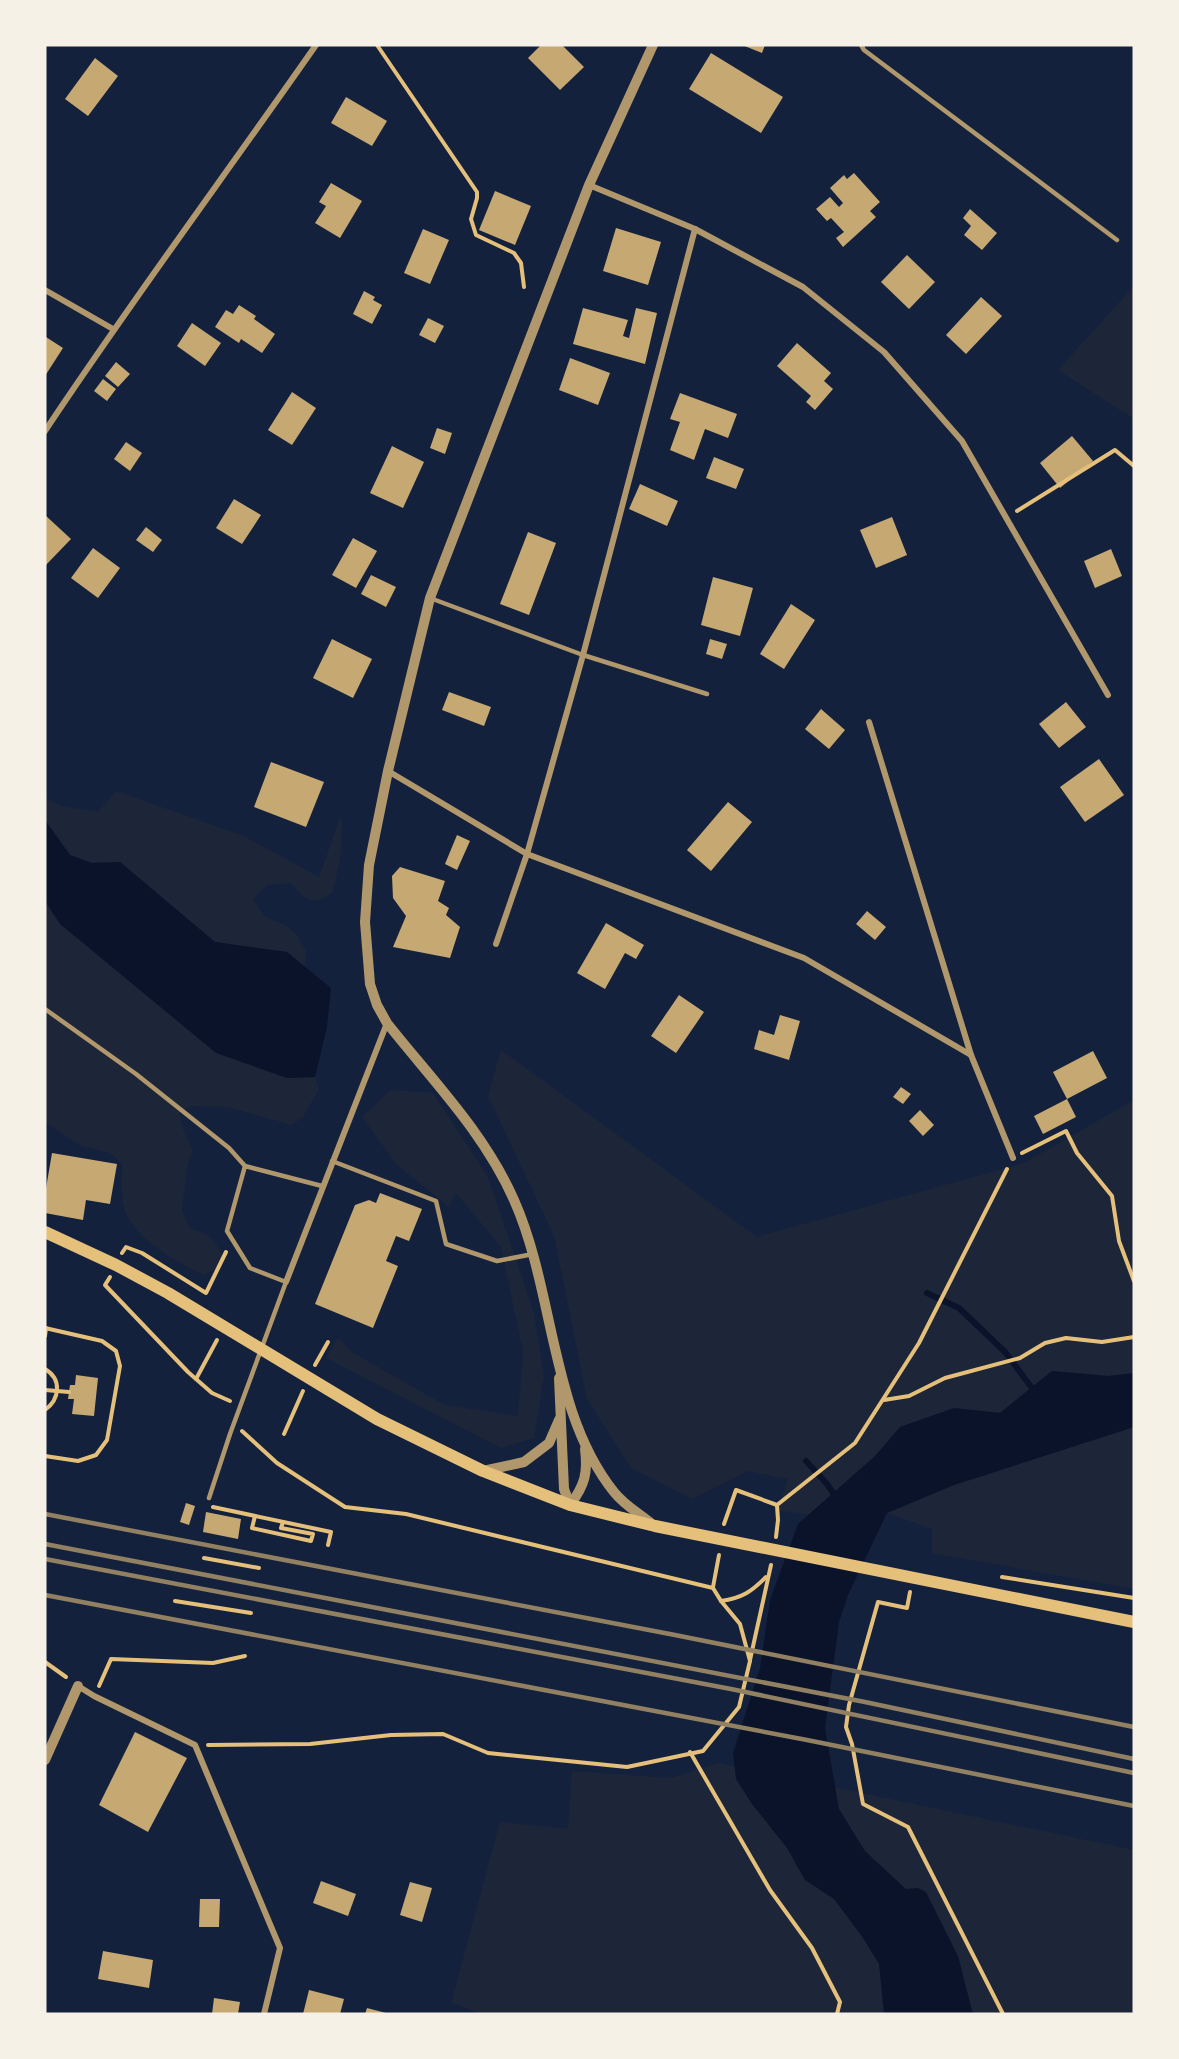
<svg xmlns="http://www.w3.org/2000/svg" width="1179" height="2059" viewBox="0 0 1179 2059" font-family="Raleway,sans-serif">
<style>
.green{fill:#1d2539}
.water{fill:#0b132b}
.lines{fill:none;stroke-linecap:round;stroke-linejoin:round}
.stream{stroke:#0b132b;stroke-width:6}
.building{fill:#c6a872}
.path{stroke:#e5c07b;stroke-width:4}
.service{stroke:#b1986c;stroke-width:4.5}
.minor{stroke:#b1986c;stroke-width:6}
.tertiary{stroke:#b1986c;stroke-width:10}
.secondary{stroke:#e5c07b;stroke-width:12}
.rail{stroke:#918062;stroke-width:4.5}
</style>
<rect width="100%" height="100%" fill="#14213d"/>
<g class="green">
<path d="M1134,286V419L1058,370Z"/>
<path d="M116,791L244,836L319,877L341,815C344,846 340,863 332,893C309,908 307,899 290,883L267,885L253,899L264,916L283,924L295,933L306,950L305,967L287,952L215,942L120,862L92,863L70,855L45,820V798L62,806L98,812Z"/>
<path d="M45,901L60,924L287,1078L315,1077L319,1089L303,1117L292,1125L228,1107L191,1106L179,1113L184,1132L193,1151L188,1163L182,1210L190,1229C211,1233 214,1241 224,1258L216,1268L204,1275C178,1264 135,1238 125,1211C120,1196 122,1179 122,1164L110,1153L81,1146L45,1122Z"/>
<path d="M501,1050L757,1237L1024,1163L1134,1100V1373L1109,1376L1052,1371L1000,1413L954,1408L901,1427L875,1456L809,1515L777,1510L788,1479L748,1471L692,1499L631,1468L587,1399L554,1236L488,1096Z"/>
<path d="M390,1090L433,1093L488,1177L534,1313L544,1376L534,1438L501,1448L326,1358L338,1338L355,1354L445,1405L518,1416L523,1352L501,1247L456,1193L449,1207L397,1165L362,1117Z"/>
<path d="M1134,1427V1589L932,1553V1529L887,1513L954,1485Z"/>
<path d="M718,1763L1134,1850V2014H483L451,2003L500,1822L568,1829L572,1771L671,1778Z"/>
</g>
<g class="water">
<path d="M45,820L70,855L92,863L120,862L215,942L287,952L331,988L327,1027L315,1077L287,1078L216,1053L60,924L45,901Z"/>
<path d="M1052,1371L1109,1376L1134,1373V1427L954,1485L887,1513L848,1595L839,1622L825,1728L839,1809L865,1851L906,1889L918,1888L926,1892L958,1956L973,2014H884L879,1964L863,1938L834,1899L805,1880L787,1848L752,1804L736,1779L733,1753L760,1668L770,1600L798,1524L875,1456L900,1427L954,1408L1000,1413Z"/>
</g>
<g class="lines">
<g class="stream">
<path d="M927,1293L959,1308L1005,1352L1035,1392"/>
<path d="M806,1461L827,1484L838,1500"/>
</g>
</g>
<g class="building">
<path d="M541,45H562L584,67L560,90L528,58Z"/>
<path d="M742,45H765L762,53Z"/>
<path d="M711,53L783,97L761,133L689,89Z"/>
<path d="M95,58L118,76L88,116L65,99Z"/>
<path d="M346,97L387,121L372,146L331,123Z"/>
<path d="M854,173L880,202L870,211L876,217L843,247L836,238L844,232L831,218L827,221L816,209L830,197L839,207L843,203L830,188L844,175L847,179Z"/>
<path d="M331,183L362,201L340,238L315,223L326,206L319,202Z"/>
<path d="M495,191L531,206L515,245L479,230Z"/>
<path d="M970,209L997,233L982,250L964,235L971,226L963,218Z"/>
<path d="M616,228L661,242L648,285L603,271Z"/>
<path d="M423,229L449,240L430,284L404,273Z"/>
<path d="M907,255L935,282L909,309L881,282Z"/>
<path d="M364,291L375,297L373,300L382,305L372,324L353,314Z"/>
<path d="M981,297L1002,316L966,354L946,335Z"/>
<path d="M239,305L256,316L254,319L275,334L262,353L241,339L239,343L215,327L226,310L233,314Z"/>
<path d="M583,308L628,320L623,336L629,338L636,308L657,313L645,364L573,344Z"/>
<path d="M428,318L444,326L435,343L419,335Z"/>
<path d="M192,323L221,343L205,366L177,346Z"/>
<path d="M46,337L63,348L45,376V338Z"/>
<path d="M797,343L831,373L824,381L833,389L815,410L806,402L811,396L777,366Z"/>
<path d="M570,358L610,373L598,405L559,390Z"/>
<path d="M116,362L130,374L118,387L105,376Z"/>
<path d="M103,379L116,389L107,401L94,391Z"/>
<path d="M292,392L316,408L292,445L268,430Z"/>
<path d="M680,393L737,414L728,438L705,429L694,460L670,450L680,422L670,419Z"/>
<path d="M437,428L452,433L445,454L430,448Z"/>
<path d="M1072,436L1093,461L1060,488L1040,463Z"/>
<path d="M126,442L142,453L130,471L114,459Z"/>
<path d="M392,446L424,462L403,508L370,493Z"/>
<path d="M714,457L744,469L736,489L706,478Z"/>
<path d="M640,484L678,501L667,526L629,509Z"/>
<path d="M234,499L261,515L242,544L216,528Z"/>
<path d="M45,515L71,539L45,566Z"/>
<path d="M892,517L907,555L876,568L860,530Z"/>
<path d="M146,527L162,540L153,552L136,540Z"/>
<path d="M528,532L556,543L529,615L500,604Z"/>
<path d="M353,538L377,551L356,588L332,575Z"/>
<path d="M93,548L120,568L98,598L71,578Z"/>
<path d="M1111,549L1122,576L1095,588L1084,561Z"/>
<path d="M371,575L396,587L386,607L361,594Z"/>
<path d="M713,577L753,588L740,636L701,625Z"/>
<path d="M791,604L815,620L784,669L760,654Z"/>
<path d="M332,639L372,659L353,698L313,678Z"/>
<path d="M710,639L727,644L722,659L706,654Z"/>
<path d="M449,692L491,707L484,726L442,710Z"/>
<path d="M1066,702L1086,727L1059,748L1039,724Z"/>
<path d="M821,709L845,730L829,749L805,729Z"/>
<path d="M1099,759L1124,795L1085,822L1060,787Z"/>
<path d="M271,762L324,782L306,827L254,807Z"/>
<path d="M728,802L752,822L711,871L687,850Z"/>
<path d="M457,835L470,841L457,870L445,864Z"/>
<path d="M400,867L445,881L438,901L449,908L446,915L460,927L450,958L393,947L406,916L393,898L392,876Z"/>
<path d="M867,911L886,927L875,940L856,924Z"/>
<path d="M606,923L644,945L636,959L625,953L605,989L577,973Z"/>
<path d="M679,995L704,1012L676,1053L651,1036Z"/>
<path d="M780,1015L800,1021L789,1060L754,1049L759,1030L774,1035Z"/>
<path d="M1093,1051L1107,1078L1067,1099L1053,1072Z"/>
<path d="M901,1087L911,1094L903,1104L893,1097Z"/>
<path d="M1067,1099L1076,1117L1043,1134L1034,1116Z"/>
<path d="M920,1110L934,1125L923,1136L909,1121Z"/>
<path d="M52,1153L117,1164L110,1204L86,1200L83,1220L45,1213V1194Z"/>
<path d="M380,1193L422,1209L409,1241L396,1236L386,1261L398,1266L373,1328L315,1304L355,1205L369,1200L376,1203Z"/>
<path d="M76,1375L98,1378L94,1416L72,1414L74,1399H68L70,1385H75Z"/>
<path d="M186,1503L195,1506L189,1525L180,1522Z"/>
<path d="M206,1512L241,1519L238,1539L203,1532Z"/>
<path d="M135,1732L187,1758L148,1832L99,1805Z"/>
<path d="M321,1881L356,1894L348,1916L313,1903Z"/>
<path d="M410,1882L432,1888L422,1922L400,1915Z"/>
<path d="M200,1899H220L219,1927H199Z"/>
<path d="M103,1951L153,1960L149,1988L98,1979Z"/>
<path d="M309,1990L344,1999L340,2014H303Z"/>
<path d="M214,1998L240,2002L238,2014H212Z"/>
<path d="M367,2008L386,2013V2014H365Z"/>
</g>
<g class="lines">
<g class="path">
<path d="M377,45L477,192V198L471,219L476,235L514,253L521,263L524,287"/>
<path d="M1017,511L1115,450L1134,466"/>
<path d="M1022,1153L1066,1131L1077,1153L1112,1196L1119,1241L1134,1281"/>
<path d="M122,1253L126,1247L142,1253L206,1293L226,1252"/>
<path d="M110,1277L105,1285L188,1372L212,1393L230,1401"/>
<path d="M45,1328L102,1341L116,1351L120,1366L107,1440L96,1455L78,1461L45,1456"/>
<path d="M45,1336L46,1328"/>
<path d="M315,1365L328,1342"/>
<path d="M45,1369C62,1379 60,1399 45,1410"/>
<path d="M196,1379L217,1340"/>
<path d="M45,1390L69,1392"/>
<path d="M884,1400L909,1396L945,1378L1020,1358L1045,1343L1066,1338L1102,1342L1134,1337"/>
<path d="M284,1434L303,1391"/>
<path d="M213,1507L331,1532L328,1545"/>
<path d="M255,1516L252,1528L311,1541L313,1534L281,1528L283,1522"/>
<path d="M724,1524L736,1490L777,1505L855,1443L919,1343L1007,1169"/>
<path d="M776,1537L778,1520L777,1505"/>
<path d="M204,1558L259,1568"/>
<path d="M1002,1577L1134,1598"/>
<path d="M713,1587L719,1555"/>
<path d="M910,1592L907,1608L878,1602L849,1705L846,1727L852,1744L863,1804L908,1827L1003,2014"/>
<path d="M175,1601L251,1613"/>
<path d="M721,1601C742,1598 751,1592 766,1577"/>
<path d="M750,1660L771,1565"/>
<path d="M45,1662L66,1677"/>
<path d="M99,1686L111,1659L213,1663L245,1656"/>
<path d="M208,1745L310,1744L391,1735L443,1734L488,1753L627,1767L703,1751L739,1707L750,1661L740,1624L721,1601L713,1588L406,1514L345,1507L277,1463L242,1431"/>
<path d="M690,1752L770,1890L812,1948L840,2002L837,2014"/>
</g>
<g class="service">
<path d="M861,45L864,50L1117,240"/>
<path d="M430,598L583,655L707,694"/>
<path d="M45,1009L136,1074L229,1148L245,1166"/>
<path d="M332,1161L436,1201L446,1244L497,1261L533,1254"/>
<path d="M209,1498L230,1434L286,1282L250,1268L227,1231L245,1166L322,1186"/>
</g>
<g class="minor">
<path d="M589,185L695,229L803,287L884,352L962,441L1108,695"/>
<path d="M45,290L113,329"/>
<path d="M45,431C132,300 226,174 316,45"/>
<path d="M869,722L971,1055L1013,1158"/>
<path d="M388,771L527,854L804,958L971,1055"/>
<path d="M496,944L527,854L583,655L695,229"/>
<path d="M286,1282L387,1023"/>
<path d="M78,1686L94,1696L195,1745L280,1948L264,2014"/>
</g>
<g class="tertiary">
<path d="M559,1378L564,1489L570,1505"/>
<path d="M483,1471L524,1462L549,1443L559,1420"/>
<path d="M570,1505C585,1485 588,1473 585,1449"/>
<path d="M652,1524C640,1514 624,1505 614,1492C550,1412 555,1292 514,1200C484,1132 432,1080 387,1023L377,1005L370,984L365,922L369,865L388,771L430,598L589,185L653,45"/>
<path d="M45,1760L78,1686"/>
</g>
<path class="secondary" d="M45,1232L116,1265L168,1293L377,1419L483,1471L570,1505L655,1526L1134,1622"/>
<g class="rail">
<path d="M45,1514L675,1635L1134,1727"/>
<path d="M45,1544L865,1702L1134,1759"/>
<path d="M45,1559L731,1689L1134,1773"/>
<path d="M45,1595L807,1740L1134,1806"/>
</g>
</g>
<rect width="1179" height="2059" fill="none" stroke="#f6f1e7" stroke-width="93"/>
</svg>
